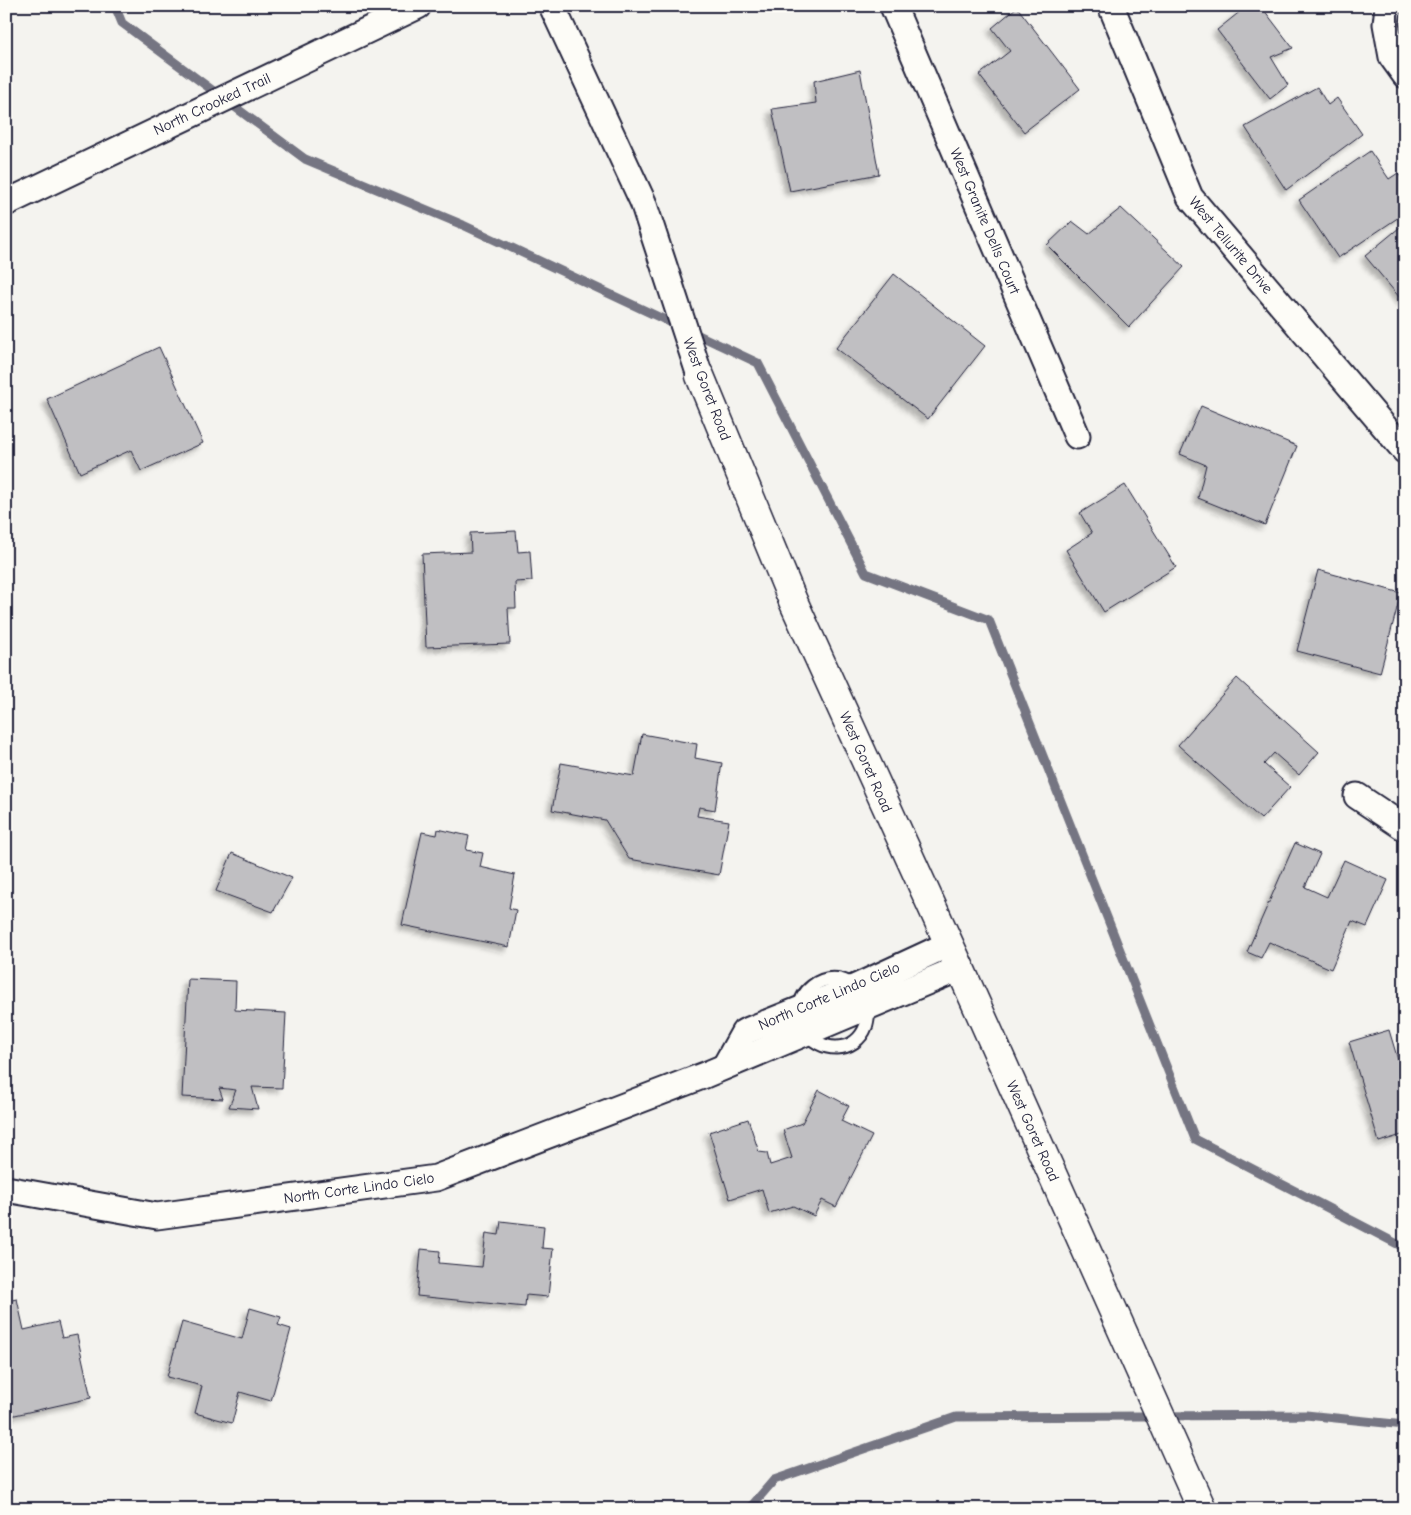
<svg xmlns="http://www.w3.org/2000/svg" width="1411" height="1515" viewBox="0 0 1411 1515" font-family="'Comic Neue',sans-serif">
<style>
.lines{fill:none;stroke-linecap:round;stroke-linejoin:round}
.stream{stroke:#757582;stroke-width:9}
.building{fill:#c0bfc2;stroke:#22223b;filter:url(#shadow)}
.service-casing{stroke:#22223b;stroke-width:16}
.minor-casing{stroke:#22223b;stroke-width:29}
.tertiary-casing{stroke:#22223b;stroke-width:31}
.service{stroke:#fdfcf7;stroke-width:12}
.minor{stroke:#fdfcf7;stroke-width:25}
.tertiary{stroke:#fdfcf7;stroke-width:28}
.labels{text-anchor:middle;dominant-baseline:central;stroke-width:4;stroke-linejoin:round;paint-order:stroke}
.street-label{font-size:15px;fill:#22223b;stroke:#fdfcf7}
</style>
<defs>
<filter id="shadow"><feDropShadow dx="-4.5" dy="4.5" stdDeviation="2.5" flood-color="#0004"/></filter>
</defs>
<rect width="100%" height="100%" fill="#f4f3ef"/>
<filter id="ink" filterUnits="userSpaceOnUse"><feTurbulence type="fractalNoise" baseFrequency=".02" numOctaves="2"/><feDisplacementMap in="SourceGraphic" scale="10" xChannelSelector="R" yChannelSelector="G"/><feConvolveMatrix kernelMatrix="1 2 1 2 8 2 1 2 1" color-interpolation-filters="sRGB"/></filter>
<g filter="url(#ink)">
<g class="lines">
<g class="stream">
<path d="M115,6L122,23L305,159L463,225L678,326"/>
<path d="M690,331L758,363L866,573L989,620L1195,1139L1405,1248"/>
<path d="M749,1509L774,1480L956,1417L1306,1415L1405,1425"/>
</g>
</g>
<g class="building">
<path d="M1247,6H1261L1293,48L1271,57L1288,85L1270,99L1217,30Z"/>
<path d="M1017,7L1080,89L1024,132L979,75L1010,51L992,28Z"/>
<path d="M860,70L879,174L790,191L772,109L816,103L814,81Z"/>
<path d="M1317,87L1328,105L1337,98L1362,134L1286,190L1245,127Z"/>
<path d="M1370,151L1389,179L1398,173L1405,183V213L1338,258L1299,200Z"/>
<path d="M1121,208L1184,267L1129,327L1047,245L1072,221L1089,234Z"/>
<path d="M1405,223V304L1365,256Z"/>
<path d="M894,274L985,346L928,419L836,348Z"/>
<path d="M159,347L203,443L141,471L131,450L80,473L47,399Z"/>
<path d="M1201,406L1297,446L1265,525L1198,498L1206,465L1180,454Z"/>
<path d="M1125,485L1176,567L1104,612L1066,550L1092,533L1080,513Z"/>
<path d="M516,531L518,552L530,551L532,581L515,582L516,608H508L510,644L426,647L422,554L471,552L470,533Z"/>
<path d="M1318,570L1401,593L1380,673L1297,651Z"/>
<path d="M1237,678L1319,752L1299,775L1274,753L1264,764L1290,787L1261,819L1178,745Z"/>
<path d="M642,734L697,744L695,758L722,763L715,810L699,807L697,816L729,821L719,875L629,859L605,820L552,810L561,763L634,776Z"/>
<path d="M438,829L469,836L466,850L483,853L480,867L515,875L509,908L516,910L509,947L402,925L422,832L437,835Z"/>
<path d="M1295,843L1320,854L1305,887L1327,897L1344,860L1388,880L1367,927L1352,921L1331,969L1269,942L1261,958L1247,952Z"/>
<path d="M232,853L292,878L273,912L216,891Z"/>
<path d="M188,979L236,981L235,1010L286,1013L282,1088L252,1087L258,1109L229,1107L236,1090L219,1088L223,1099L182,1097Z"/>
<path d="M1389,1030L1398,1060L1405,1058V1134L1379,1142L1349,1042Z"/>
<path d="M819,1090L849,1106L841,1121L872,1136L836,1207L822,1200L814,1216L793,1206L769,1213L762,1189L730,1199L709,1132L748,1119L759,1152L767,1153L770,1165L792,1158L783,1130L802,1123Z"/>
<path d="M501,1221L544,1226L542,1248L553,1249L548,1297L526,1295L525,1307L417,1296L421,1249L440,1251L439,1263L482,1267L486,1233L499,1235Z"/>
<path d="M17,1299L24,1330L58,1322L62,1338L77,1335L91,1398L6,1417V1301Z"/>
<path d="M250,1308L281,1317L278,1325L291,1329L271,1401L240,1392L232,1423L195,1413L202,1386L167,1377L182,1322L242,1339Z"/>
</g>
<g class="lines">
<defs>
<g id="service">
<path d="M800,1008C801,991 819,977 837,979C844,980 849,983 855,986"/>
<path d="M804,1030C819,1053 855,1055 866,1026C868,1020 868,1014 869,1007"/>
</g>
<g id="minor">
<path d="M552,6L643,202L700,376"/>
<path d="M893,6L1077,436"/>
<path d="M1111,6L1190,197L1405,451"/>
<path d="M1388,6L1386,24L1392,57L1405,75"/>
<path d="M6,203L418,6"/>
<path d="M1357,796L1405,828"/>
<path d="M725,1066L744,1032L856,987L949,944"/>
<path d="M6,1189L157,1216L436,1178L705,1075L960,968"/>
</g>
<path id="tertiary" d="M700,376L793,601L960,968L1202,1509"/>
</defs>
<use href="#service" class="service-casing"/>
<use href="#minor" class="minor-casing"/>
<use href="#tertiary" class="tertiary-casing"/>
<use href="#service" class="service"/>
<use href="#minor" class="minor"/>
<use href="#tertiary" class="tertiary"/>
</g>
</g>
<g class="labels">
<g class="street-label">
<text transform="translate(212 104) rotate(-25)">North Crooked Trail</text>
<text transform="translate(985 221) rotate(67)">West Granite Dells Court</text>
<text transform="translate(1231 245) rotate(50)">West Tellurite Drive</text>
<text transform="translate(707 389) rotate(69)">West Goret Road</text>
<text transform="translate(866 762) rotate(66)">West Goret Road</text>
<text transform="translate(829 996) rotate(-23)">North Corte Lindo Cielo</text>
<text transform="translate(1033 1131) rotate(66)">West Goret Road</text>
<text transform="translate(359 1188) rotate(-8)">North Corte Lindo Cielo</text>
</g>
</g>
<rect width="1411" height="1515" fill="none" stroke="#fdfcf7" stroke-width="25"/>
<rect x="12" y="12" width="1386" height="1490" fill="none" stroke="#22223b" stroke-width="2" filter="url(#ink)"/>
</svg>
